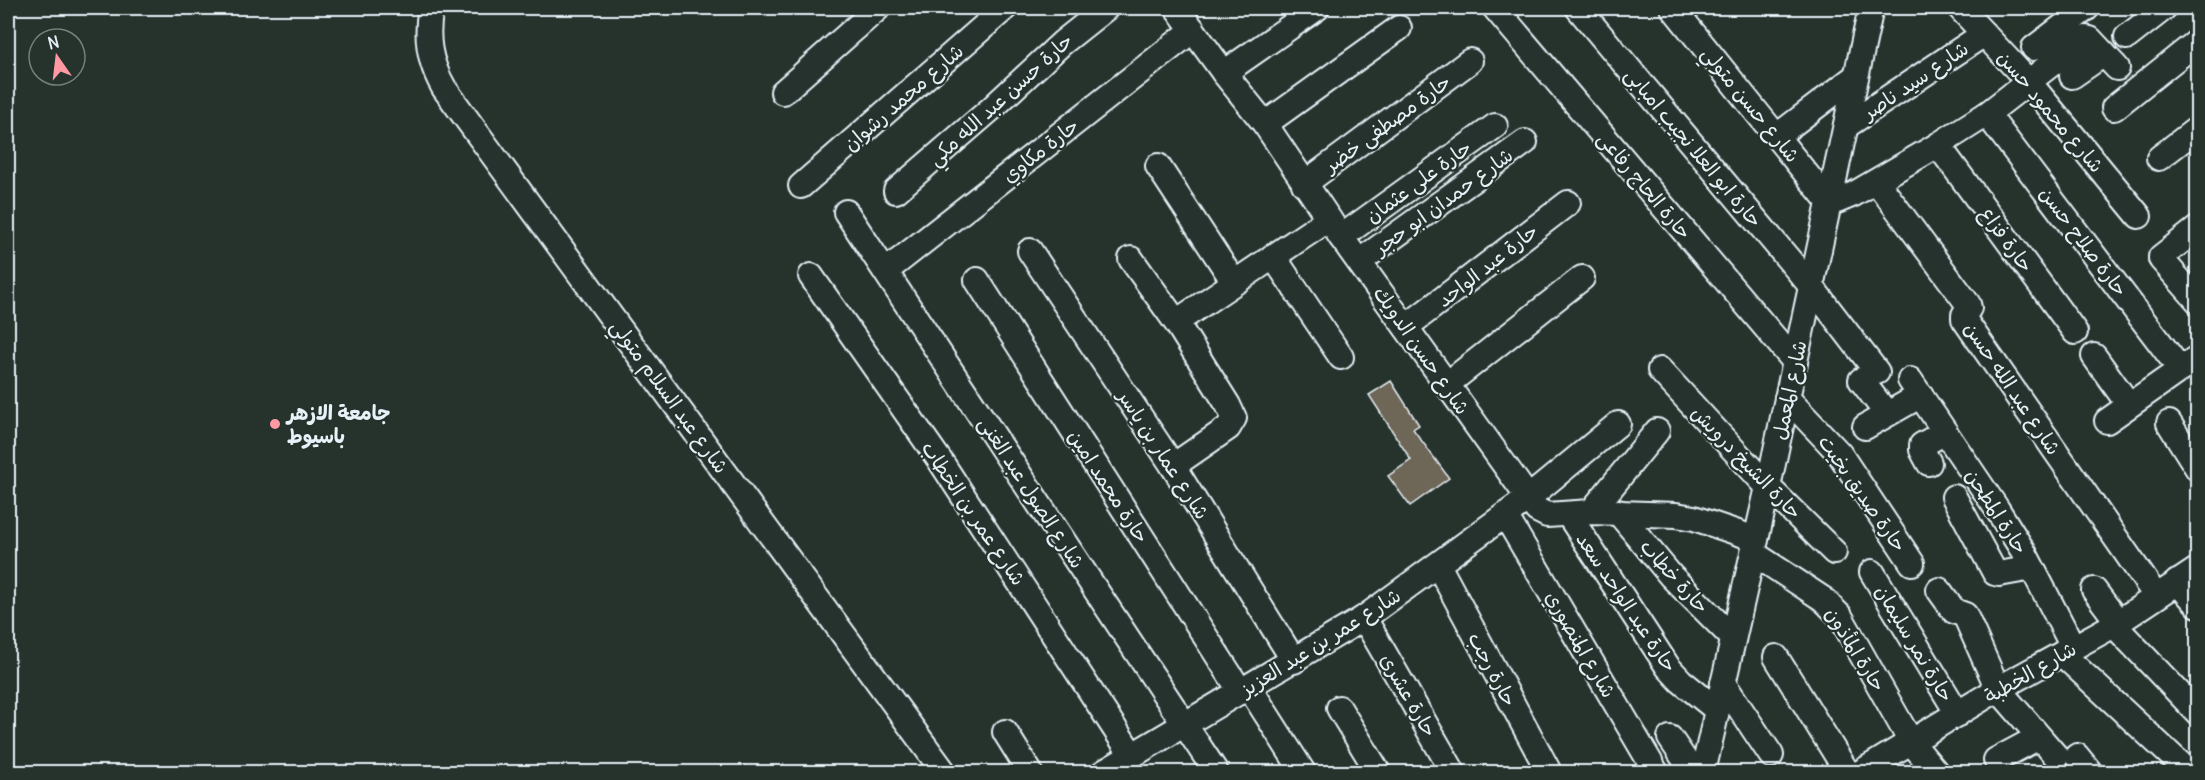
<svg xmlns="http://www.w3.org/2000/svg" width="2205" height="780" viewBox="0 0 2205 780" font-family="Delius,'Playpen Sans Arabic',sans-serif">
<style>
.building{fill:#6e6657;stroke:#e8f1f8;stroke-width:1.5}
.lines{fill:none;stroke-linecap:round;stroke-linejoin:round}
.minor-casing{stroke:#e8f1f8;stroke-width:28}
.minor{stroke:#26332d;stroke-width:24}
.poi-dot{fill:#ff9aa2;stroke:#26332d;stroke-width:2}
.labels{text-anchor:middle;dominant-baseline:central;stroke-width:4.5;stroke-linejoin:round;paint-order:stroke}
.street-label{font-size:20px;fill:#e8f1f8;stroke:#26332d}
.poi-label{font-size:20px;font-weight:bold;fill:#e8f1f8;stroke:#26332d;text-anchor:start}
</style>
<rect width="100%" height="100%" fill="#26332d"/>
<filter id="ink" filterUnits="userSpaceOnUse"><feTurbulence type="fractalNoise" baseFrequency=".0167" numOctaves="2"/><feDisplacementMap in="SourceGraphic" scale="12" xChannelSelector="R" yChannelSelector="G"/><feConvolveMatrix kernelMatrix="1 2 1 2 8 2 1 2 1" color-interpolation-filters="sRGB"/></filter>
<g filter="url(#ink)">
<path class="building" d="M1391,381L1419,425L1413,429L1449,478L1410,506L1388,476L1411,460L1369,395Z"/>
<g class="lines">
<defs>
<g id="minor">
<path d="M431,8C425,37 429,62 444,88L944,772"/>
<path d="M1177,8L1224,73L1265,124L1341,237L1537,510L1547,515L1591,512L1676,515L1694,518L1756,539"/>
<path d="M1495,8L1795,362"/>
<path d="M1578,8L1811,286L1877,372"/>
<path d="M1673,8L1829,202L1837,201L1854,194L1938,145L1987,114L2085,38L2090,39L2117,68"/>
<path d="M1960,8L2028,81L2139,216"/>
<path d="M2127,37L2164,8"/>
<path d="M2034,48L2087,8"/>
<path d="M1224,73L1317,8"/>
<path d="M2072,76L2104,54"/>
<path d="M783,92L878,8"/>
<path d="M2114,108L2198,41"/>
<path d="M1987,114L2180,369"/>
<path d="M1265,124L1399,28"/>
<path d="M1846,126L1984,34"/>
<path d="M1777,136L1856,76"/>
<path d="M1938,145L2075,332"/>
<path d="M2159,158L2198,128"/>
<path d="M1158,166L1234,282"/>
<path d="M1877,182L1968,304L1969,308L1964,315V319L2156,596"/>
<path d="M1304,184L1470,61"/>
<path d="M801,186L1005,8"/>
<path d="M896,191L991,109L1062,43L1106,8"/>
<path d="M846,212L1216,772"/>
<path d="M2198,228L2161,257V259L2198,301"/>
<path d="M1341,237L1495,126"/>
<path d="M1030,251L1173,466L1294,661"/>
<path d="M1273,256L1341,357"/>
<path d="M1131,259L1176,322L1228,405L1234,418L1228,428L1173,466"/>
<path d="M1360,261L1525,142"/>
<path d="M886,271L1193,30"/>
<path d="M811,276L943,465L1132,755"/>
<path d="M977,280L1241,692"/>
<path d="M1176,322L1329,219"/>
<path d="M1406,327L1568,203"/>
<path d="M2094,356L2129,405"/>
<path d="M1660,370L1768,487L1834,552"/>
<path d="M1861,380L1887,414"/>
<path d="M1910,380L1997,509L2025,554L2073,647"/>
<path d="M1446,385L1582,278"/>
<path d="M1787,398L1839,453L1912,563"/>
<path d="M2107,421L2198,357"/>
<path d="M2169,423L2198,469"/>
<path d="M1865,427L1921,395"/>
<path d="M1929,463L1922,450V445L1945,432"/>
<path d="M1954,497L1995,573L1999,574L2032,568"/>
<path d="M1591,512L1657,431"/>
<path d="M1618,512L1671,576L1733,638"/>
<path d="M1568,514L1668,667L1681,681L1717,710"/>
<path d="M1505,515L1656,772"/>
<path d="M1753,553L1823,599L1840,616L1911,742L1936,772"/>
<path d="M1438,565L1549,772"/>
<path d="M1872,572L1958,714"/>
<path d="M2177,582L2198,605"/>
<path d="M1939,590L1954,611L1965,615L1998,689L2056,756"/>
<path d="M2094,590L2118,622"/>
<path d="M1364,618L1453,772"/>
<path d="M2114,625L2198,713"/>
<path d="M2062,654L2189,772"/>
<path d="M1776,657L1847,772"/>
<path d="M1723,683L1771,755"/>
<path d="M1249,687L1303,772"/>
<path d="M1339,708L1378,772"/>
<path d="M1005,732L1030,772"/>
<path d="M1670,738L1693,772"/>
<path d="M2077,756L2090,772"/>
<path d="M1996,760L2039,737"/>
<path d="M1104,772L1364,618L1527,499L1618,424"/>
<path d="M1703,772L1768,487L1871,8"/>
<path d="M1861,772L1998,689L2114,625L2198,569"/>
</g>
</defs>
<use href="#minor" class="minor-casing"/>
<use href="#minor" class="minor"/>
</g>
</g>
<circle class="poi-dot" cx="275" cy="424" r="6"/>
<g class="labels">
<g class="street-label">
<text transform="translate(1915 80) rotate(-34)">شارع سيد ناصر</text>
<text transform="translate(903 97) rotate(-41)">شارع محمد رشوان</text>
<text transform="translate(1000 99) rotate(-42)">حارة حسن عبد الله مكي</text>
<text transform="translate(1751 104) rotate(51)">شارع حسن متولي</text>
<text transform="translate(2051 111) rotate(50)">شارع محمود حسن</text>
<text transform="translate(1387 123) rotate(-36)">حارة مصطفى خضر</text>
<text transform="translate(1694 147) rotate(50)">حارة ابو العلا نجيب امبابى</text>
<text transform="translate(1040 150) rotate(-38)">حارة مكاوي</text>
<text transform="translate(1418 181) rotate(-36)">حارة على عثمان</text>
<text transform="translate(1645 185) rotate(50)">حارة الحاج رفاعى</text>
<text transform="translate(1443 201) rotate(-36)">شارع حمدان ابو حجر</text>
<text transform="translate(2007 239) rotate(54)">حارة فزاع</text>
<text transform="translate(2084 241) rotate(53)">حارة صلاح حسن</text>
<text transform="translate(1487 265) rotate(-38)">حارة عبد الواحد</text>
<text transform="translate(1422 350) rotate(55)">شارع حسن الدويك</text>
<text transform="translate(2013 388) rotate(56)">شارع عبد الله حسن</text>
<text transform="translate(1789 390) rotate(-78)">شارع المعمل</text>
<text transform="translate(670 396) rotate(54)">شارع عبد السلام متولي</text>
<text transform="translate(1164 454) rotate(57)">شارع عمار بن ياسر</text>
<text transform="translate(1747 462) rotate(46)">حارة الشيخ درويش</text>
<text transform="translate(1109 486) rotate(57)">حارة محمد امين</text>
<text transform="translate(1032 492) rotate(57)">شارع الصول عبد الغنى</text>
<text transform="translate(1863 493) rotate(55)">حارة صديق بخيت</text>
<text transform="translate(1997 511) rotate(57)">حارة المطحن</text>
<text transform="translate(974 513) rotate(56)">شارع عمر بن الخطاب</text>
<text transform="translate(1675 576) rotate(48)">حارة خطاب</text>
<text transform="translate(1627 602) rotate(56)">حارة عبد الواحد سعد</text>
<text transform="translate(1320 642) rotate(-32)">شارع عمر بن عبد العزيز</text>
<text transform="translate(1915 643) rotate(59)">حارة نمر سليمان</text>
<text transform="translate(1581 644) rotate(60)">شارع المنصوري</text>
<text transform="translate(1856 649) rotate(58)">حارة المأذون</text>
<text transform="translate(1493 669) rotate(62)">حارة رجب</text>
<text transform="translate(2030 672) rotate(-30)">شارع الخطبة</text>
<text transform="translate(1409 695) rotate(60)">حارة عشرى</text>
</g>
<g class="poi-label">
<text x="287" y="412">جامعة الازهر<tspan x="287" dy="23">باسيوط</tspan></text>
</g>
</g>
<rect width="2205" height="780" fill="none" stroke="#26332d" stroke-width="30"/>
<rect x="15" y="15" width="2175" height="750" fill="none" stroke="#e8f1f8" stroke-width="2" filter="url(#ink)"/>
<g transform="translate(57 57) rotate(346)"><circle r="28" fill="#26332d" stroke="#747f7e" stroke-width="1.5"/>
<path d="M0-4.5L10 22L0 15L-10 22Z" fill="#ff9aa2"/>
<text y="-9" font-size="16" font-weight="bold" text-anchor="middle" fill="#e8f1f8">N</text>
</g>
</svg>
